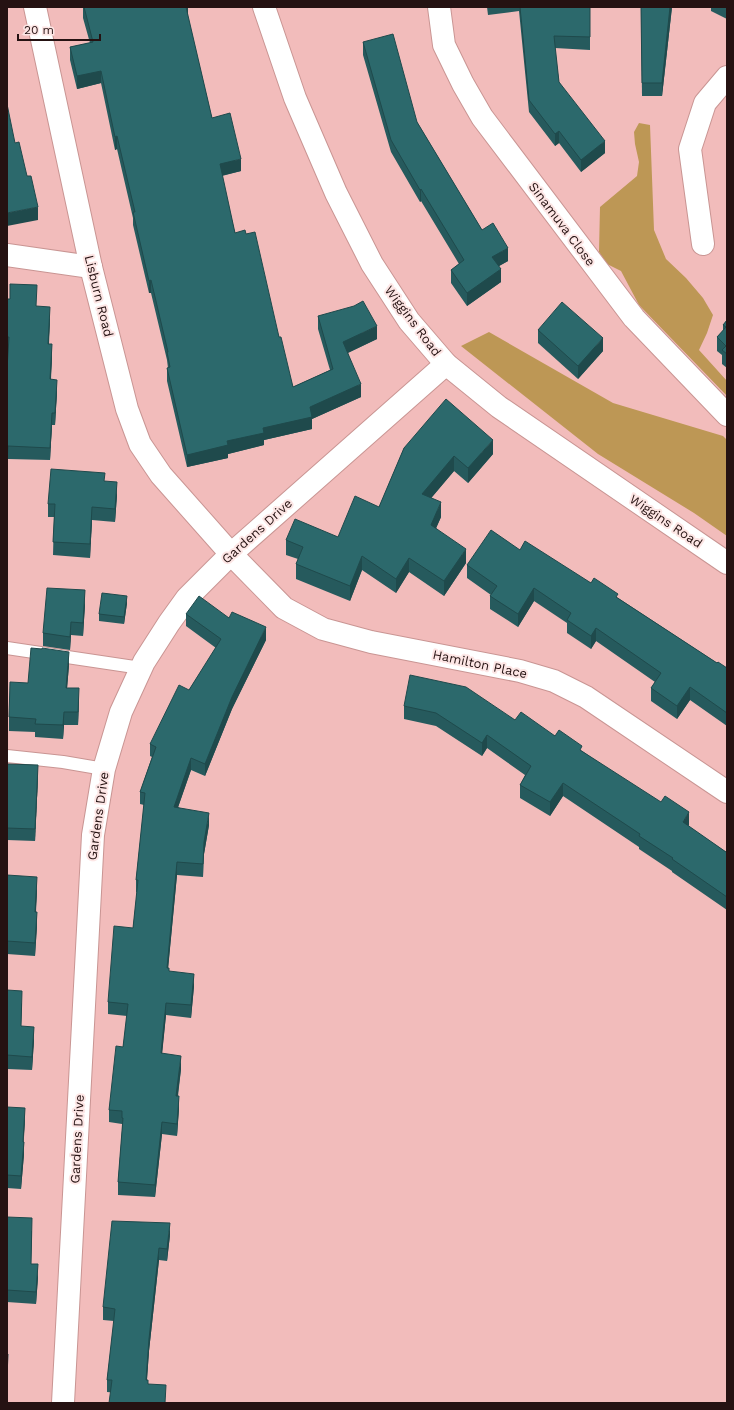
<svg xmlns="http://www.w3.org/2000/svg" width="734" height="1410" viewBox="0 0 734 1410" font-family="'Work Sans',sans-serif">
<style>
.green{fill:#bd9755}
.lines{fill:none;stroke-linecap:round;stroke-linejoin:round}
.service-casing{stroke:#c99593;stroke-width:14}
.minor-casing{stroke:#c99593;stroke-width:24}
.tertiary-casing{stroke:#c99593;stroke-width:24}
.service{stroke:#fff;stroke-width:12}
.minor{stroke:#fff;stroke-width:22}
.tertiary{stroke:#fff;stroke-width:22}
.wall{fill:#265a5d}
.shaded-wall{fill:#1f4a4c}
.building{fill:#2c696c;stroke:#1f4a4c}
.labels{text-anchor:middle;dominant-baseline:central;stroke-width:4;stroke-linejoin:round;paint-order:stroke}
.street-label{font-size:13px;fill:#251212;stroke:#fde6e5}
</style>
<rect width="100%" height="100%" fill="#f2bcbb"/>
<g class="green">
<path d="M639,123L650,125L654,230L666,259L686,278L703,298L713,315L707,333L699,350L727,381V396L639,305L621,271L607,264L599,252L600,207L637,176L639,162L635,144L634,132Z"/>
<path d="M489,332L613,403L723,436L727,440V536L694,513L598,454L461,346Z"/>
</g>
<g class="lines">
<defs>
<g id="service">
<path d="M7,648L141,668"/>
<path d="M7,756L63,762L104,769"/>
</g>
<g id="minor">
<path d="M35,7L91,267L127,409L140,444L161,475L231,554L284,608L323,629L371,642L520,671L554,681L586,697L727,792"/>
<path d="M439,7L444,45L463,84L482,117L634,318L727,415"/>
<path d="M703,244L690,149L705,103L727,77"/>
<path d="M7,255L91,267"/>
<path d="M63,1403L93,835L104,769L121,712L144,662L169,623L187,598L231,554L446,364"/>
</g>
<path id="tertiary" d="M264,7L295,98L336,193L372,264L409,321L446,364L499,407L727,563"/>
</defs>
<use href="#service" class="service-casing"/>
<use href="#minor" class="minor-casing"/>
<use href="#tertiary" class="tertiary-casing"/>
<use href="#service" class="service"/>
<use href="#minor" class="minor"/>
<use href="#tertiary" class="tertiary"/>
</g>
<g class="wall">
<path d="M83,7L188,17L212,118L241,171L222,176L235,233L279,337L293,387L330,370L318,329V316L377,339L348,353L361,397L312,419V429L264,440V445L228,454V458L187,467L167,381V368H168L167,360L151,293H149L133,225V218L117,149L115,150L101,83L77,89L70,60V47L90,43L83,18Z"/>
<path d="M487,7H590V50L555,48L559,82L605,153L581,172L559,143L555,146L529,112L519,11L488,15Z"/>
<path d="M641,7H672L662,96H642Z"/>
<path d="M711,7H727V19L711,11Z"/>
<path d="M363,42L417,122L482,230L508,261L499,266L501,282L467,306L451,283V270L459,264L421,201L420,202L391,152L363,55Z"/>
<path d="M7,299L36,306L50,319L49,344L52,357L51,379L57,392L55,425H52L50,460L8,459L7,473V369L8,349H7Z"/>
<path d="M727,320V368L722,364V355L717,351V337L723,331V325Z"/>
<path d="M538,330L603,351L578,379L538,343Z"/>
<path d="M404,448L493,454L468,483L454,471L431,498L441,517L436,528L466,563L444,596L409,572L396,593L362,570L350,601L296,579V564L298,559L286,555V540L338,537L379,507Z"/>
<path d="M105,481L117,495L115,522L92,520L90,558L53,555L54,517H48V504Z"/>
<path d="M520,550L591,583L618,598L717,663L727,668V726L690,700L677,719L651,701V688L655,682L596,641L591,649L567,633V623L534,601L518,627L490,609V596L491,595L467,578V565Z"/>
<path d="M127,603L124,624L99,621V614Z"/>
<path d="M85,604L83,636L71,635L70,650L43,646V633Z"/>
<path d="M186,614L229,618L266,640L232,709L205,776L191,770L178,807L209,825L204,854L203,877L177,875L168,968L169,971L194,986L191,1018L166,1015L162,1053L181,1069L178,1096L179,1108L177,1136L162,1134L155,1197L118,1195V1182L122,1131V1124L109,1122V1110L123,1047L127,1016L108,1014V1002L133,928L137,892H136V880L144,805L140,804V792L152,757L150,756V744L189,690L216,648L186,626Z"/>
<path d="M69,665L67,688L79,701L78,725H64L63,739L35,737V732L9,731V717L28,683Z"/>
<path d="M404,706L515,720L555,736L582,751L689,825L688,826L726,852L727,851V910L672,872V871L639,849V847L563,796L550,816L520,798V785L525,775L487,748L482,756L436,726L404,719Z"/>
<path d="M7,764L38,777L35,841L7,840Z"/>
<path d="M7,875L37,890L36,912L37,925L35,956L7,954Z"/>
<path d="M7,990L22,1004L21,1026L34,1040L32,1070L7,1069Z"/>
<path d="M7,1107L25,1120L23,1142L24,1154L21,1189L7,1188Z"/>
<path d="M7,1217L32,1231L31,1264L38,1277L36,1304L7,1302Z"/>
<path d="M170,1235L167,1261L159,1260L149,1351L147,1380L148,1384L166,1397L107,1392V1380L114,1321L103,1320V1307Z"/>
</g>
<g class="shaded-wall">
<path d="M186,7H188V20Z"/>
<path d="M670,7H672L662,96V83Z"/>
<path d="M101,71V83L77,89V76Z"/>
<path d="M559,131V143L555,146V134Z"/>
<path d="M117,136V149L115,150V137Z"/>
<path d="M605,141V153L581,172V160Z"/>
<path d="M241,159V171L220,176V164Z"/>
<path d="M421,189V201L420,202V190Z"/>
<path d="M38,207V220L7,226V213Z"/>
<path d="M508,248V261L492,270V257Z"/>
<path d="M501,269V282L467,306V293Z"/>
<path d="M151,280V293H149V281Z"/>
<path d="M50,307V319L48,356V344Z"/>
<path d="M377,326V339L343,355V342Z"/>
<path d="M603,338V351L578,379V366Z"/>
<path d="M52,344V357L50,392V379Z"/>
<path d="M57,380V392L55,425V413Z"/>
<path d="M361,384V397L312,419V429L264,440V445L228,454V458L187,467V455L227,441L310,407Z"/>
<path d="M52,413V425L50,460V448Z"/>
<path d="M493,440V454L468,483V468Z"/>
<path d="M454,456V471L422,509V494Z"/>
<path d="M117,482V495L115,522V509Z"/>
<path d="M441,502V517L431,540V525Z"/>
<path d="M92,507V520L90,558V544Z"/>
<path d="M466,549V563L444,596V581Z"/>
<path d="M362,556V570L350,601V586Z"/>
<path d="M409,558V572L396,593V579Z"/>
<path d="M534,588V601L518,627V614Z"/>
<path d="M85,590V604L83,636V623Z"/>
<path d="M127,596V603L124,624V617Z"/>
<path d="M71,622V635L70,650V637Z"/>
<path d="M266,627V640L232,709L205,776V764L232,697Z"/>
<path d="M596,628V641L591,649V636Z"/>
<path d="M69,652V665L66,701V688Z"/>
<path d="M690,687V700L677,719V706Z"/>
<path d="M79,688V701L78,725V712Z"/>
<path d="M64,712V725L63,739V725Z"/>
<path d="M487,735V748L482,756V743Z"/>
<path d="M191,758V770L174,819V807Z"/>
<path d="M38,765V777L35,841V829Z"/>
<path d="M563,783V796L550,816V802Z"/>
<path d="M689,812V825L683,835V822Z"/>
<path d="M209,813V825L204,854L203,877L204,842Z"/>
<path d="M177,862V875L167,980V968Z"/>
<path d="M37,877V890L35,925V912Z"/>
<path d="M37,912V925L35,956V943Z"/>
<path d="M194,974V986L191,1018V1005Z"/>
<path d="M166,1003V1015L161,1065V1053Z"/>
<path d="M34,1027V1040L32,1070V1057Z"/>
<path d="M181,1056V1069L176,1108V1096Z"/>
<path d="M179,1096V1108L177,1136V1124Z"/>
<path d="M25,1108V1120L23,1154V1142Z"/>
<path d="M162,1122V1134L155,1197V1185Z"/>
<path d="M24,1142V1154L21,1189V1176Z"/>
<path d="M170,1223V1235L167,1261V1249Z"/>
<path d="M159,1248V1260L149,1351L146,1392V1380L149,1339Z"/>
<path d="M38,1264V1277L36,1304V1292Z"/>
<path d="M8,1354V1364L7,1387V1376Z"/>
</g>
<g class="building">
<path d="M84,7H188H186L212,118L230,113L241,159L220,164L235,233L245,230L246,234L255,232L279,337H281L293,387L333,369L318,316L354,306L363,301L377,326L343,342L361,384L310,407L312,417L263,428L264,433L227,441L228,445L187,455L167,368L170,367L167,352H168L151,280L149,281L133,212H135L117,136L115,137L101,71L77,76L70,47L93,42Z"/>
<path d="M520,7H590V37L554,36L559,82L605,141L581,160L559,131L555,134L529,100Z"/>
<path d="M641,7H670L662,83H642Z"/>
<path d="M393,34L417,122L482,230L493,223L508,248L492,257L501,269L467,293L451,270L464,260L421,189L420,190L391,140L363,42Z"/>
<path d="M7,104L15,143L19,142L27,176H31L38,207L7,213Z"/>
<path d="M10,284L37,285L36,306L50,307L48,344H52L50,379L57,380L55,413H52L50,448L8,446L7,460V369L9,337H7V299H10Z"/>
<path d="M562,302L603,338L578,366L538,330Z"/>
<path d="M727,320V354L722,350L726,346L717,337L726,327L723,325Z"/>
<path d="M446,399L493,440L468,468L454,456L422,494L441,502L431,525L466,549L444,581L409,558L396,579L362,556L350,586L296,564L303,547L286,540L295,519L338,537L355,496L379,507L404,448Z"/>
<path d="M51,469L105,473L104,481L117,482L115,509L92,507L90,544L53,542L55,504H48Z"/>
<path d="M491,530L520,550L525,541L591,583L594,578L618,594L616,597L717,663L718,662L727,668V713L690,687L677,706L651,688L661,673L596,628L591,636L567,620L571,613L534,588L518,614L490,596L497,586L467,565Z"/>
<path d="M47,588L85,590L83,623L71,622L70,637L43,633Z"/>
<path d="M102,593L127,596L124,617L99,614Z"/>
<path d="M199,596L229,618L232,612L266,627L232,697L205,764L191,758L174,807L209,813L204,842L203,864L177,862L167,968H169V971L194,974L191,1005L166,1003L161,1053L181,1056L176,1096H179L177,1124L162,1122L155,1185L118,1182L123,1118H122V1111L109,1110L116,1046L123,1047L128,1004L108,1002L114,926L133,928L138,880H136L145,793L140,792L156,747L150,744L179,685L189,690L221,639L186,614Z"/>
<path d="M31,648L42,649V648L69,652L66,688H79L78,712H64L63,725L35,724L36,719L9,717L10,682L28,683Z"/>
<path d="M410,675L466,687L515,720L521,712L555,736L559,730L582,746L580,750L661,802L665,796L689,812L683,822L726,852L727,851V897L672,859L673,858L639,836L640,834L563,783L550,802L520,785L531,766L487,735L482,743L436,713L404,706Z"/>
<path d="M7,764L38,765L35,829L7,828Z"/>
<path d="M7,875L37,877L35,912H37L35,943L7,941Z"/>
<path d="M7,990L22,991L21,1026L34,1027L32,1057L7,1055Z"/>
<path d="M7,1107L25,1108L23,1142H24L21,1176L7,1175Z"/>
<path d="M7,1217L32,1218L31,1264H38L36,1292L7,1290Z"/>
<path d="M112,1221L170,1223L167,1249L159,1248L149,1339L146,1380H148V1384L166,1385L165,1403H109L112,1380H107L115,1309L103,1307Z"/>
<path d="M7,1353L8,1354L7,1376Z"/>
</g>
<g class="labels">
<g class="street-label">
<text transform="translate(562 224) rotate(53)">Sinamuva Close</text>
<text transform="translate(99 296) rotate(76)">Lisburn Road</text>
<text transform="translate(413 321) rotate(53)">Wiggins Road</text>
<text transform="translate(666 521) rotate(34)">Wiggins Road</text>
<text transform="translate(257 531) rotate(-42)">Gardens Drive</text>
<text transform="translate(480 664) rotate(12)">Hamilton Place</text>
<text transform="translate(98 816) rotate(-82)">Gardens Drive</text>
<text transform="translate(77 1139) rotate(-87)">Gardens Drive</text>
</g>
</g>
<rect width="734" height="1410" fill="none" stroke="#251212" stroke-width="16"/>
<path d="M18 34v6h82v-6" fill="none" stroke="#251212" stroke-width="2"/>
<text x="24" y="34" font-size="12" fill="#251212" stroke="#fde6e5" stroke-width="3" paint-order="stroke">20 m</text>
</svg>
